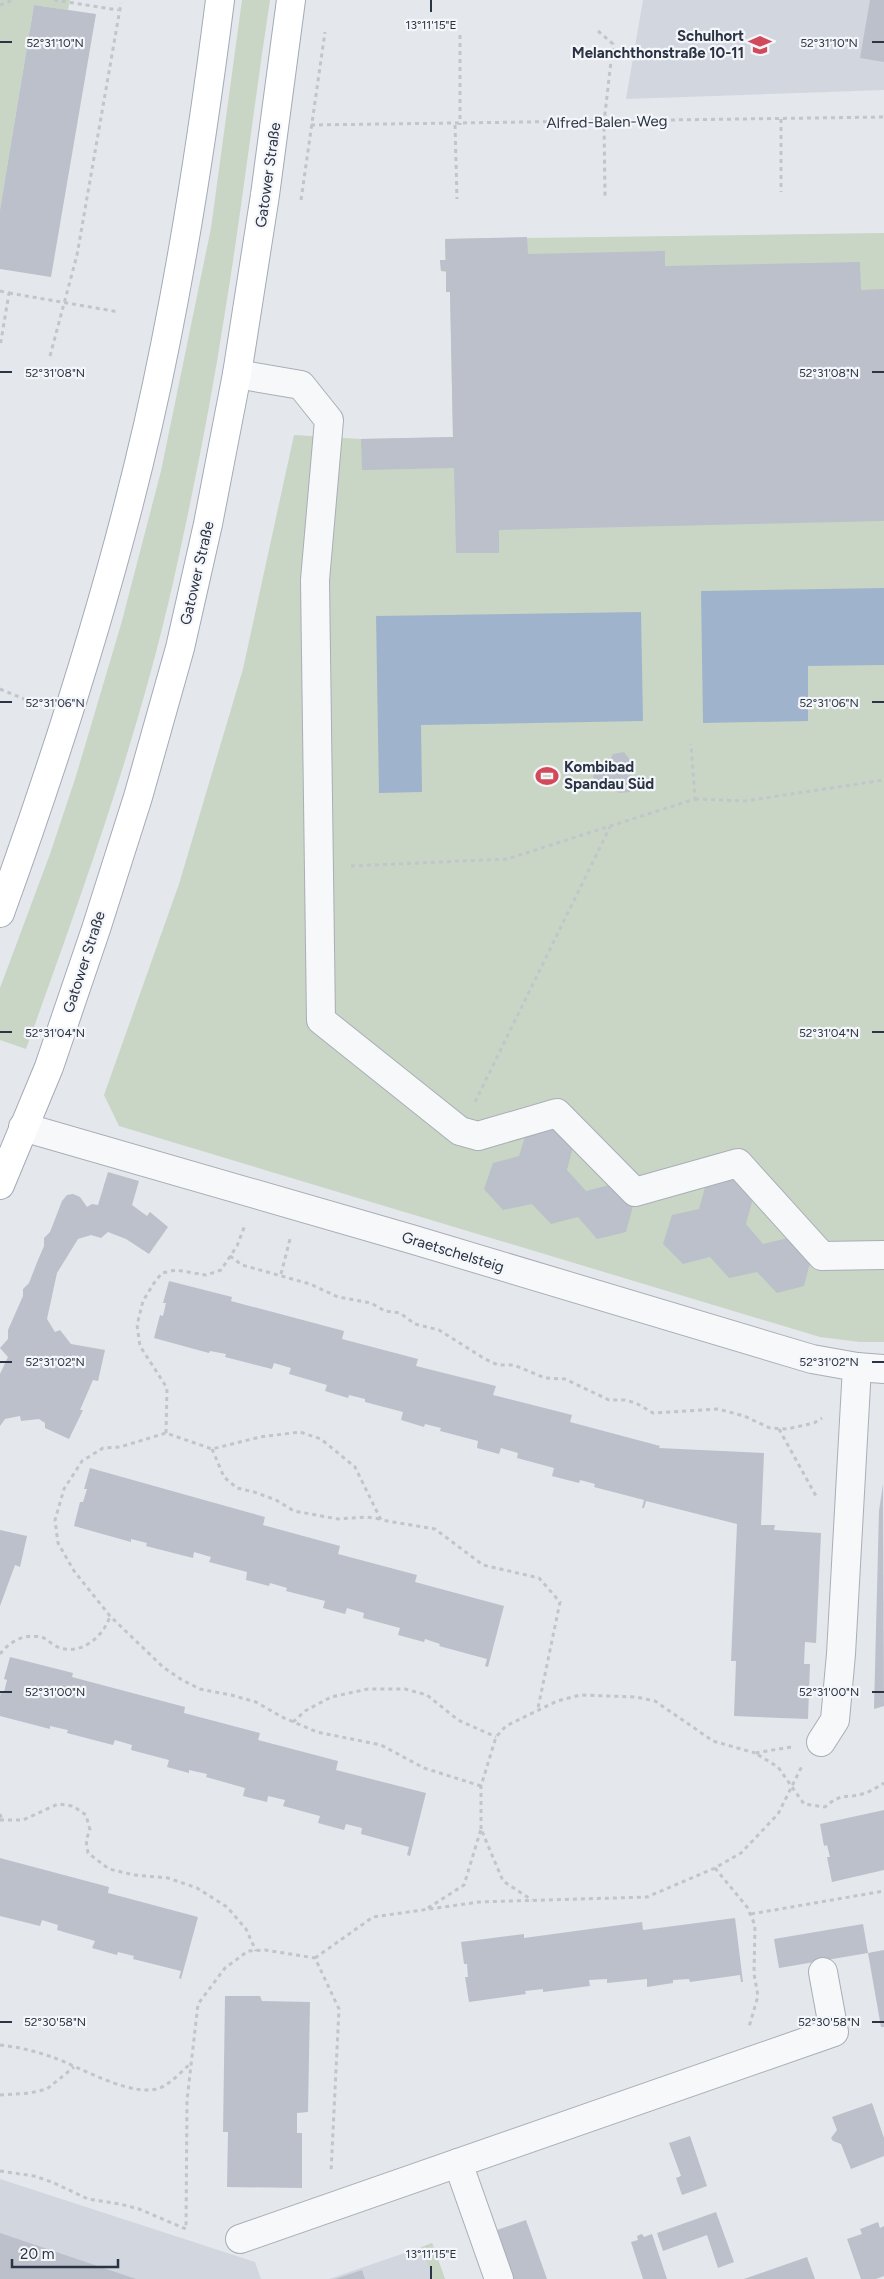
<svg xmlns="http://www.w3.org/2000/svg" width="884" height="2279" viewBox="0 0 884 2279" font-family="Figtree,sans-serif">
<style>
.built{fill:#d2d6de}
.green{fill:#c9d6c5}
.water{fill:#9fb4cc}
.building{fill:#bbc0ca}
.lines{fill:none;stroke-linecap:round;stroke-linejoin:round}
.minor-casing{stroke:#a9aeb7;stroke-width:30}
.major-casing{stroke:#a3abb8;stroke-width:30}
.path{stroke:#c2c5cb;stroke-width:3;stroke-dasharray:4 4;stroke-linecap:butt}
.minor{stroke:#f7f8fa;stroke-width:28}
.major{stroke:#fff;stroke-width:28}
.ticks{fill:none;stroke:#2b3445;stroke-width:2}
.labels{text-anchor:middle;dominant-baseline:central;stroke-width:4.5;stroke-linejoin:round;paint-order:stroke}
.poi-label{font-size:15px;font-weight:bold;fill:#2b3445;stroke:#f4f6f9;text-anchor:end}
.street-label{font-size:15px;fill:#2b3445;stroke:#f4f6f9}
.ticks-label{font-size:12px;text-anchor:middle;fill:#2b3445;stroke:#f4f6f9;stroke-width:4.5;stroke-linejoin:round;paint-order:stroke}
</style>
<rect width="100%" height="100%" fill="#e4e7ec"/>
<g class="built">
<path d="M643,0H884V90L626,99Z"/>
<path d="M0,2179L255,2262L261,2279H0Z"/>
<path d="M432,2243L445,2279H329L422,2247Z"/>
</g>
<g class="green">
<path d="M0,0H70L68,10L34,5L0,210Z"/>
<path d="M242,0H270C254,104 242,208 225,312C211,403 193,493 173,583C137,742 81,896 26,1049L0,1040V988L50,854L76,776L122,621L161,471L211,228Z"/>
<path d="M884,233V1342H860L820,1337L119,1126L104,1095L179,884L243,669L294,435L361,439L453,437L450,292H446V272L441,271L440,260H445V239Z"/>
<path d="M432,2243L445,2279H433L422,2247Z"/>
</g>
<g class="water">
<path d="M884,588V665L808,666V721L703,723L701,591Z"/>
<path d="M641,612L643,721L421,725L422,792L379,793L376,616Z"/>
</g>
<g class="building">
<path d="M870,0H884V62L860,58Z"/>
<path d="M34,5L96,14L51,277L0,269V210Z"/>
<path d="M527,237L528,254L665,251V266L860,262L861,290L884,289V521L499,530V553H456L454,468L362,470L361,439L453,437L450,292H446V271H441L440,260H446L445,239Z"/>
<path d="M624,752L631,761L627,771L634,780L630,792L619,793L611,784L599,786L593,777L597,766L608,765L613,754Z"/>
<path d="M555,1123L574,1143L567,1170L586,1191L613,1184L633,1206L626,1232L597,1239L578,1217L551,1224L532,1204L503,1210L484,1189L493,1163L519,1156L527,1130Z"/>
<path d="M108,1172L139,1181L132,1205L147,1216L150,1212L168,1227L149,1254L126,1239L108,1232L101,1238L91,1235L78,1239L57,1273L47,1319L55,1332L60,1330L71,1344L105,1350L98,1381L93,1380L80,1410H83L69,1439L45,1428V1423L39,1419L21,1421L20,1416L5,1419L0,1426V1374L8,1357L0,1348L8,1339V1330L23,1296V1289L29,1283L38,1260L44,1246V1238L50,1232L62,1201L67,1195L73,1194L80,1197L87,1207L92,1204L98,1205Z"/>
<path d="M733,1176L753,1198L746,1224L763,1244L792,1237L811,1259L804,1286L777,1293L757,1272L729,1278L710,1257L683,1264L663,1244L672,1215L699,1209L706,1184Z"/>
<path d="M169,1281L232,1297L231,1301L344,1331L342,1339L418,1359L416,1366L496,1386L493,1395L572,1415L570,1422L660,1446L659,1448L764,1453L761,1525H775L774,1530L821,1533L816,1643L805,1642L804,1664H810L808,1719L734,1716L736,1661H731L737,1524L646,1501L644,1508H642L644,1500L594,1487L595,1484L580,1480L579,1483L552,1476L554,1468L517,1458L518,1453L501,1448L499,1454L477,1448L478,1441L440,1431L441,1428L425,1424L424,1427L401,1420L403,1412L365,1402V1399L349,1395L348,1398L325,1391L327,1385L289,1374L291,1368L274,1363L272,1369L225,1357L226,1354L210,1351L209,1353L154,1338L160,1315L163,1316L166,1303H163Z"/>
<path d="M90,1468L265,1517L263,1525L340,1546L338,1554L417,1575L415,1582L504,1606L488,1667L485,1666L487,1659L439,1646L440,1644L425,1639L424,1642L398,1635L400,1628L363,1618L364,1613L347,1608L345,1614L323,1608L325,1601L286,1591L287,1588L270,1583L269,1586L246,1580L247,1572L209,1562L211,1557L194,1552L193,1558L146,1546L147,1543L131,1539V1542L74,1526L80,1502H83L87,1489H84Z"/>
<path d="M883,1484L884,1706L874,1709L879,1511Z"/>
<path d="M0,1530L27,1536L20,1567L15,1565L0,1606Z"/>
<path d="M10,1657L73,1673L72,1677L185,1707L184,1713L260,1733L258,1740L338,1761L336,1770L426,1793L410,1856L407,1855L409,1847L361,1834L362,1828L346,1824L344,1830L318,1823L320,1816L283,1806L285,1800L268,1796L267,1802L243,1796L245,1788L206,1777L207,1774L189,1770V1773L167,1767L169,1760L131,1750L132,1745L115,1740L113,1745L67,1733L68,1730L50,1726V1729L0,1716V1696L1,1692H4L7,1680L4,1679Z"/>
<path d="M884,1810V1870L832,1882L827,1857H830L827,1845L824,1846L820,1824Z"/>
<path d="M0,1858L109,1887L108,1893L198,1917L181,1979L179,1978L181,1971L133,1959L134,1956L118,1952L117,1955L92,1948L95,1941L57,1930L58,1925L42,1920L40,1926L0,1916Z"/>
<path d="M735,1918L743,1982H741L740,1975L690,1982L689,1979L673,1980V1983L647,1987V1979L607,1983V1979L589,1980L590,1986L543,1992V1989L525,1991L526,1994L469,2002L465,1977H468L467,1964H464L461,1942L524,1934V1938L642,1922L643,1930Z"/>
<path d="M863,1924L868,1953L779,1968L774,1939Z"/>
<path d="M884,1950V2027H881L868,1953Z"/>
<path d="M225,1996H260L262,2001L310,2002L308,2112L297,2113V2133H302V2188L227,2187L228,2132H223Z"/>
<path d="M872,2103L884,2138V2156L851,2169L841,2144L833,2141L831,2138L837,2130L832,2117Z"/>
<path d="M690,2136L707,2186L682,2195L676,2178L681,2176L669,2143Z"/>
<path d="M716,2212L734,2262L718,2268L707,2235L663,2251L657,2233Z"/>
<path d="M526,2220L547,2279H514L497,2230Z"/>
<path d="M878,2222L880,2228L884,2226V2276L876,2279H861L847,2239L862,2234L860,2229Z"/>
<path d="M0,2233L136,2279H0Z"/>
<path d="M642,2234L644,2237L652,2234L667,2279H643L631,2242L638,2240L637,2236Z"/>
<path d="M807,2257L815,2279H744Z"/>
<path d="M362,2270L365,2279H335Z"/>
</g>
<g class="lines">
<defs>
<g id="minor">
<path d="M237,374L301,385L329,420L315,580L321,1020L460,1131L478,1136L557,1113L635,1192L738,1163L822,1256L884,1255"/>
<path d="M23,1127L411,1239L812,1359L857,1367L884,1369"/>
<path d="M821,1742L835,1720L841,1654L857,1367"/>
<path d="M458,2163L499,2279"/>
<path d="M240,2239L834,2032L823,1972"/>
</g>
<g id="major">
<path d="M0,913C58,753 110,591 148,425C180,285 202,142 220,0"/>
<path d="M0,1185L49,1067L96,929L138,797L180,648L208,524L237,374L265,195L291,0"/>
</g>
</defs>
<use href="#minor" class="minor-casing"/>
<use href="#major" class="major-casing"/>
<g class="path">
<path d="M54,0L118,10"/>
<path d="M0,5L13,0"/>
<path d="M598,31L613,44L604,122L605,196"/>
<path d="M460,35V125"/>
<path d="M781,119V192"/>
<path d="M311,125L884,117"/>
<path d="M455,125L457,199"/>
<path d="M301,200L325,32"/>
<path d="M0,291L9,293L0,347"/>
<path d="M9,293L119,312"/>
<path d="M50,356L77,255L121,3"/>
<path d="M0,689L24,699"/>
<path d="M695,799L745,801L884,780"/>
<path d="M351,866L507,859L695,799L691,744"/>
<path d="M475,1102L610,827"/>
<path d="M230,1256L242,1265L310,1284L338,1297L371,1303L385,1311L400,1313L415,1324L439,1330L485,1359L498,1365H514L545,1378L565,1379L609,1400H625L636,1403L653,1413L718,1409L744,1416L770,1428L787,1429L814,1423L822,1418"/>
<path d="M281,1274L290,1239"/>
<path d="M779,1429L816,1496"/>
<path d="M166,1433L167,1388L140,1346L137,1325L143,1301L154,1283L162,1273L176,1270L206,1275L221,1270L237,1246L245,1225"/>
<path d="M212,1449L224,1477L237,1488L254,1492L276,1500L294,1511L338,1519L367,1517L380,1519"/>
<path d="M0,1654C10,1641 26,1632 44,1638C49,1641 54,1646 60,1648C82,1655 104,1636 110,1616"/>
<path d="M293,1722L305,1711L331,1697L368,1689H405L427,1695L458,1720L496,1737"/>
<path d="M791,1747L755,1753L778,1767L804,1804L825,1807C842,1792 845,1799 862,1794C870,1792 877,1787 884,1783"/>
<path d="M481,1786L424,1768L381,1745L317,1732L282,1717L256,1702L231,1695L200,1689L182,1680L163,1667L110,1616L74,1571L58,1543L55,1520L64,1489L82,1461L103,1448L120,1447L166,1433L212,1449L260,1437L300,1432L321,1439L355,1467L381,1520L435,1529L483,1565L539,1578L560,1602L538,1708"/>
<path d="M0,1814L2,1820"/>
<path d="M0,1820H23L58,1804L73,1806L86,1815L90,1830L86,1840L88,1853L109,1869L134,1875L168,1878L197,1888L227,1907L246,1929L256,1951"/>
<path d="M481,1829V1786L496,1737L506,1726L557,1701L580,1695L636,1697L655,1701L713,1741L755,1753"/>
<path d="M715,1868L747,1907L755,1925L754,1974L758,1996L749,2027"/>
<path d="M428,1908L464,1885L481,1829L503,1881L532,1900"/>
<path d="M751,1914L884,1891"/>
<path d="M315,1958L373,1917L479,1902L647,1897L715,1868L741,1853L778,1814L802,1766"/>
<path d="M0,2045C18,2047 35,2051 52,2057C79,2066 137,2102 164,2086C173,2081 182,2071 190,2064"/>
<path d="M0,2095L30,2093L47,2089L74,2067"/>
<path d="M0,2171L34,2176L52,2182L88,2199L120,2204L139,2209L186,2229L187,2100L198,2004L225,1968L248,1951L265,1950L315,1958L339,2009L331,2172"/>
</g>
<use href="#minor" class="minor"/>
<use href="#major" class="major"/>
</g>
<path class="ticks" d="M431,0V12M0,42H12M872,42H884M0,372H12M872,372H884M0,702H12M872,702H884M0,1032H12M872,1032H884M0,1362H12M872,1362H884M0,1692H12M872,1692H884M0,2022H12M872,2022H884M431,2266V2279"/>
<defs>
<symbol id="school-bare" viewBox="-9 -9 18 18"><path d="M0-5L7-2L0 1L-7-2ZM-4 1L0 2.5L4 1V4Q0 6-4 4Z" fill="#d1495b" stroke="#f4f6f9" stroke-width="2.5" paint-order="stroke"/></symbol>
<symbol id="stadium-bare" viewBox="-9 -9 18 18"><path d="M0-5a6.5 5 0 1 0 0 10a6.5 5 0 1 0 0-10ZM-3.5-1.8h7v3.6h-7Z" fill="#d1495b" stroke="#f4f6f9" stroke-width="2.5" paint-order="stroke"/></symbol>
</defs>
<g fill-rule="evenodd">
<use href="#school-bare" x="744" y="29" width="32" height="32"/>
<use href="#stadium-bare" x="531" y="760" width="32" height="32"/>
</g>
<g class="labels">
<g class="poi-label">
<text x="744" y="36">Schulhort<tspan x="744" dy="17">Melanchthonstraße 10-11</tspan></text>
<text x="564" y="767" text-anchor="start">Kombibad<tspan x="564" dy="17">Spandau Süd</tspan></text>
</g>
<g class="street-label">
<text transform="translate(607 122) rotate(-1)">Alfred-Balen-Weg</text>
<text transform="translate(268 175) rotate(-82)">Gatower Straße</text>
<text transform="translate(197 573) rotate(-77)">Gatower Straße</text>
<text transform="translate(84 962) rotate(-72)">Gatower Straße</text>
<text transform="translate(453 1252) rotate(17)">Graetschelsteig</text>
</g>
</g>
<g class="ticks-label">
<text x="431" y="29">13°11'15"E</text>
<text x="55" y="47">52°31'10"N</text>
<text x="829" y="47">52°31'10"N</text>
<text x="55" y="377">52°31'08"N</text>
<text x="829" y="377">52°31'08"N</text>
<text x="55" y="707">52°31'06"N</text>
<text x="829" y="707">52°31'06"N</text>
<text x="55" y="1037">52°31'04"N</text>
<text x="829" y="1037">52°31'04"N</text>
<text x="55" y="1366">52°31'02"N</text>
<text x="829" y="1366">52°31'02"N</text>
<text x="55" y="1696">52°31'00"N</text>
<text x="829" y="1696">52°31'00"N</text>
<text x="55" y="2026">52°30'58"N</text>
<text x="829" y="2026">52°30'58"N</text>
<text x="431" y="2258">13°11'15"E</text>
</g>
<path d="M12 2259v8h106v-8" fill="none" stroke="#2b3445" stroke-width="2.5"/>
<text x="20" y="2259" font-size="15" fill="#2b3445" stroke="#f4f6f9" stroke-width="4" paint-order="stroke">20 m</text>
</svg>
